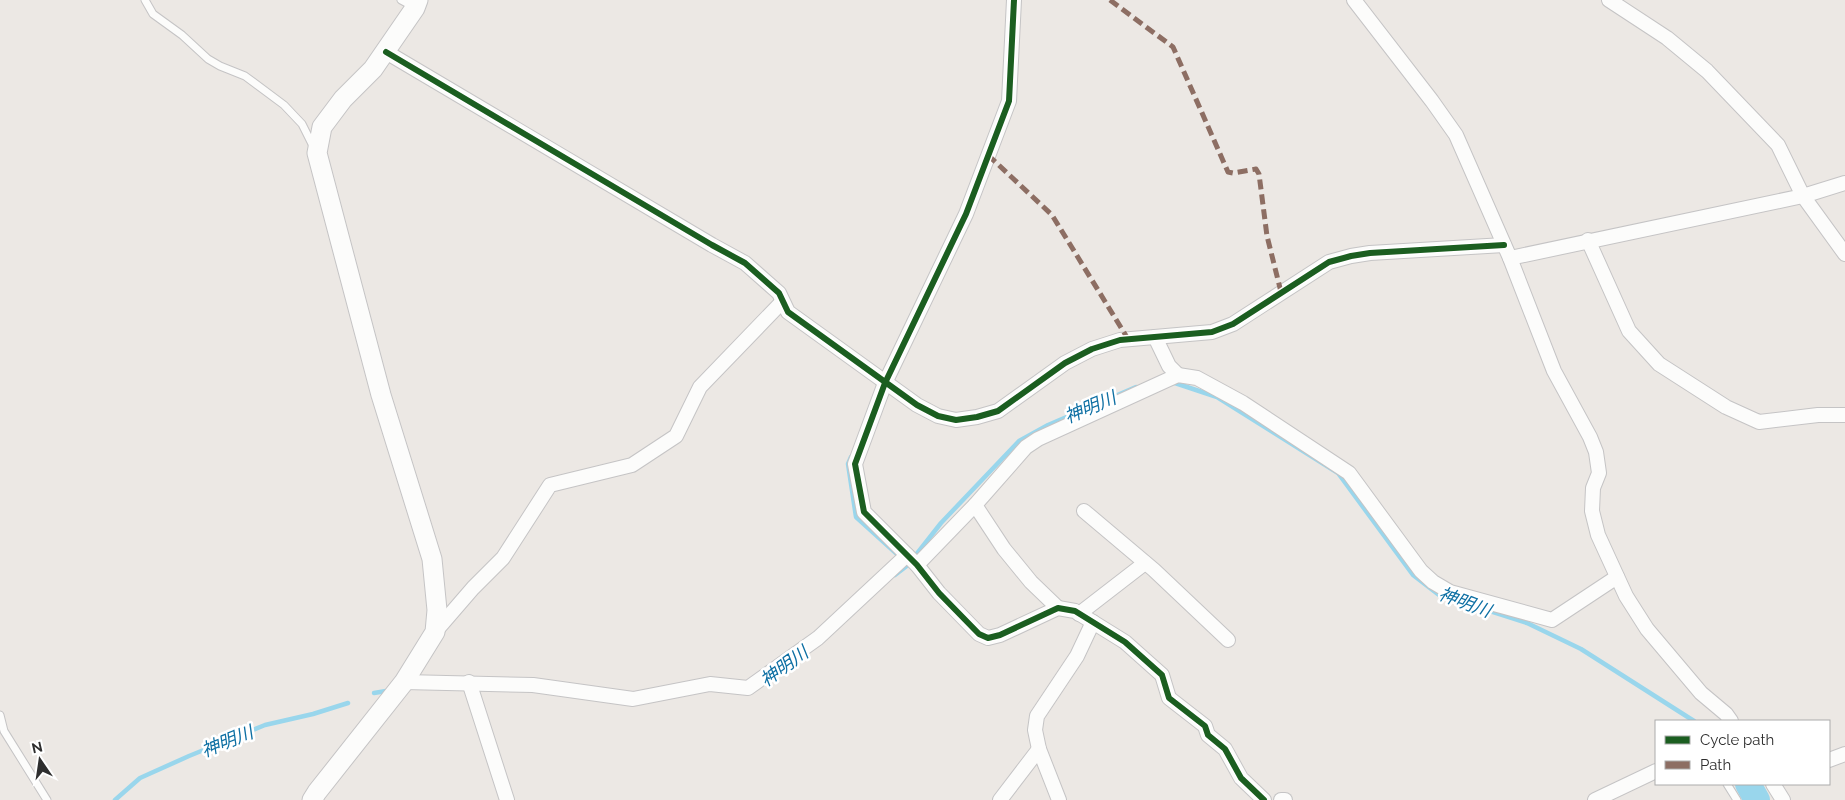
<svg xmlns="http://www.w3.org/2000/svg" width="1845" height="800" viewBox="0 0 1845 800" font-family="Raleway,'Noto Sans JP',sans-serif">
<style>
.lines{fill:none;stroke-linecap:round;stroke-linejoin:round}
.stream{stroke:#99d6ec;stroke-width:4.5}
.river{stroke:#99d6ec;stroke-width:26}
.lane-casing{stroke:#c5c4c5;stroke-width:9}
.street-casing{stroke:#c5c4c5;stroke-width:16}
.secondary-casing{stroke:#c5c4c5;stroke-width:21}
.lane{stroke:#fcfcfb;stroke-width:7}
.street{stroke:#fcfcfb;stroke-width:14}
.secondary{stroke:#fcfcfb;stroke-width:19}
.quiet{stroke:#8d6e63;stroke-width:5;stroke-dasharray:10 5;stroke-linecap:butt}
.cycleway-casing{stroke:#fff;stroke-width:9}
.cycleway{stroke:#1b5e20;stroke-width:6}
.labels{text-anchor:middle;dominant-baseline:central;stroke-width:5;stroke-linejoin:round;paint-order:stroke}
.water-label{font-size:18px;font-style:italic;fill:#0d6fa3;stroke:#fff}
</style>
<rect width="100%" height="100%" fill="#ece8e4"/>
<g class="lines">
<g class="stream">
<path d="M1172,382L1217,397L1338,473L1413,575L1439,595L1448,598"/>
<path d="M851,457L848,464L856,517L898,555"/>
<path d="M895,575L908,565L941,523L1019,441L1048,425L1136,387"/>
<path d="M1465,603L1527,623L1581,649L1694,721"/>
<path d="M374,693L386,691"/>
<path d="M115,800L140,778L189,756L265,725L313,714L348,703"/>
</g>
<path class="river" d="M1748,784L1757,800"/>
<defs>
<g id="lane">
<path d="M145,0L153,14L182,35L208,59L220,66L245,76L284,105L302,124L314,148"/>
<path d="M401,0L414,7"/>
<path d="M0,715L4,731L47,800"/>
<path d="M1727,784L1737,800"/>
</g>
<g id="street">
<path d="M1014,0L1009,101L966,214L885,383L855,464L864,512L917,565L939,593L979,634L988,638L1000,635L1058,608L1075,611L1125,642L1162,675L1169,698L1205,726L1208,735L1225,749L1241,778L1264,800"/>
<path d="M1354,0L1432,101L1456,135L1510,258L1554,371L1590,437L1596,452L1599,473L1593,488L1592,511L1598,535L1626,596L1647,629L1701,693L1726,714L1731,721"/>
<path d="M1609,0L1667,38L1707,71L1778,145L1803,196L1845,254"/>
<path d="M386,52L712,245L745,263L779,293L788,312L917,405L938,416L956,420L977,417L998,411L1065,363L1092,349L1120,340L1212,332L1233,324L1329,262L1351,256L1370,253L1504,245"/>
<path d="M1588,240L1629,331L1659,364L1726,407L1759,422L1818,415H1845"/>
<path d="M1510,258L1803,196L1845,183"/>
<path d="M1155,337L1169,366L1178,375"/>
<path d="M975,505L1004,549L1031,582L1058,608"/>
<path d="M1084,511L1154,570L1228,640"/>
<path d="M917,565L975,505L1026,447L1038,439L1178,375L1197,378L1243,403L1349,473L1421,571L1433,582L1450,592L1552,620L1617,577"/>
<path d="M1079,614L1145,563"/>
<path d="M435,632L473,588L503,558L550,485L632,465L676,436L700,387L782,302"/>
<path d="M404,682L533,685L633,699L710,684L748,688L818,638L907,555"/>
<path d="M469,682L507,800"/>
<path d="M1829,760L1845,754"/>
<path d="M1773,784L1783,800"/>
<path d="M1000,800L1039,749"/>
<path d="M1059,800L1039,749L1035,730L1037,716L1077,656L1093,622"/>
<path d="M1281,800H1285"/>
<path d="M1595,800L1656,771"/>
</g>
<path id="secondary" d="M312,800L317,792L404,682L435,632L437,610L432,559L381,395L317,153L322,127L343,99L373,69L415,8L418,0"/>
</defs>
<use href="#lane" class="lane-casing"/>
<use href="#street" class="street-casing"/>
<use href="#secondary" class="secondary-casing"/>
<use href="#lane" class="lane"/>
<use href="#street" class="street"/>
<use href="#secondary" class="secondary"/>
<g class="quiet">
<path d="M1110,0L1173,47L1228,172L1233,173L1256,169L1259,174L1267,236L1281,292"/>
<path d="M988,155L1052,215L1128,339"/>
</g>
<defs>
<g id="cycleway">
<path d="M1014,0L1009,101L966,214L885,383L855,464L864,512L917,565L939,593L979,634L988,638L1000,635L1058,608L1075,611L1125,642L1162,675L1169,698L1205,726L1208,735L1225,749L1241,778L1264,800"/>
<path d="M386,52L712,245L745,263L779,293L788,312L917,405L938,416L956,420L977,417L998,411L1065,363L1092,349L1120,340L1212,332L1233,324L1329,262L1351,256L1370,253L1504,245"/>
</g>
</defs>
<use href="#cycleway" class="cycleway-casing"/>
<use href="#cycleway" class="cycleway"/>
</g>
<g class="labels">
<g class="water-label">
<text transform="translate(1090 407) rotate(-23)">神明川</text>
<text transform="translate(1465 602) rotate(20)">神明川</text>
<text transform="translate(784 666) rotate(-36)">神明川</text>
<text transform="translate(227 741) rotate(-22)">神明川</text>
</g>
</g>
<rect x="1655" y="720" width="175" height="65" fill="#ffffff" stroke="#ababab"/>
<rect x="1665" y="736" width="25" height="8" fill="#1b5e20" stroke="#ababab"/>
<text x="1700" y="745" font-size="15" fill="#2e2e2e">Cycle path</text>
<rect x="1665" y="761" width="25" height="8" fill="#8d6e63" stroke="#ababab"/>
<text x="1700" y="770" font-size="15" fill="#2e2e2e">Path</text>
<g transform="translate(40 760) rotate(347)" stroke="#ffffff" stroke-width="4" paint-order="stroke">
<path d="M0-4L9 19L0 12L-9 19Z" fill="#2e2e2e"/>
<text y="-8" font-size="14" font-weight="bold" text-anchor="middle" fill="#2e2e2e">N</text>
</g>
</svg>
